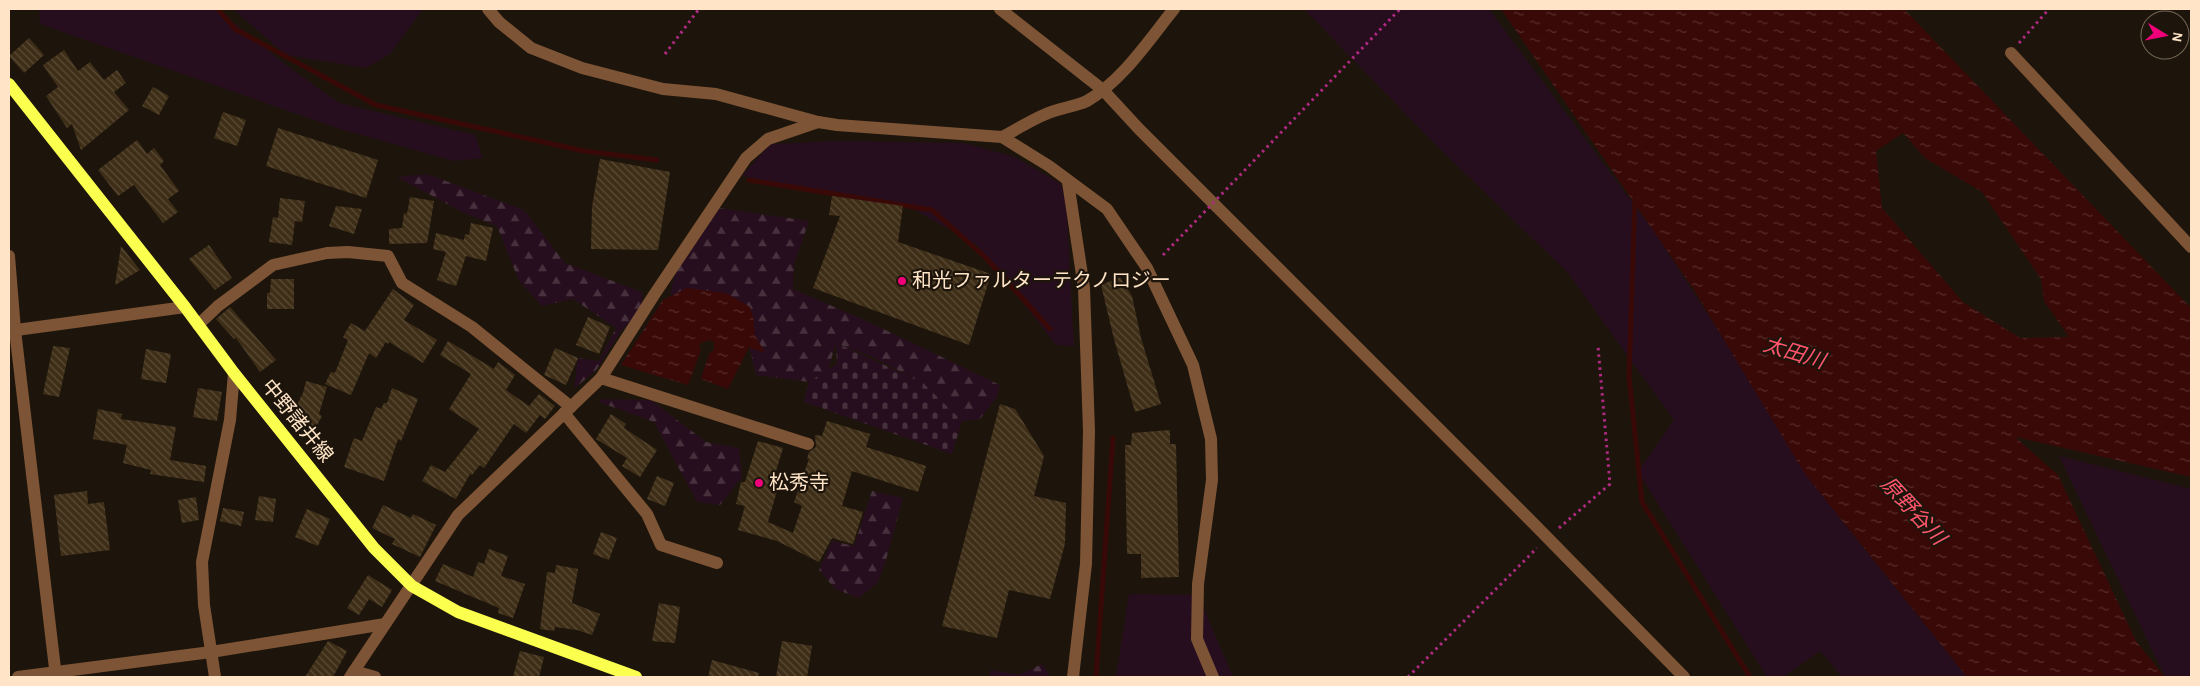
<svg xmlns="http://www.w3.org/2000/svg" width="2200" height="686" viewBox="0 0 2200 686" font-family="'Alegreya Sans','Noto Sans JP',sans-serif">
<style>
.green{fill:#270e1e}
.forest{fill:url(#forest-firs)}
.cemetery{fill:url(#cemetery-stones)}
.water{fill:url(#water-ripples);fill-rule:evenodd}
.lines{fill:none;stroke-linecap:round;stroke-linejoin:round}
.stream{stroke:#390908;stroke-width:5}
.building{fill:url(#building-back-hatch)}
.path{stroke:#b02a83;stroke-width:3;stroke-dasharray:2.5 4;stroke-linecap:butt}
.minor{stroke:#7d5435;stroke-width:12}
.major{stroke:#fbff4e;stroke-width:12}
.path-bridge{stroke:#b02a83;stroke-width:3;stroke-dasharray:2.5 4;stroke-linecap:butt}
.poi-dot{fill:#f2007a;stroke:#1d150b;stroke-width:2}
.labels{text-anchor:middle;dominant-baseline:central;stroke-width:4.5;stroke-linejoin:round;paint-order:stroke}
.poi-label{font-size:20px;fill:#ffe4c7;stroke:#1d150b;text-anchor:start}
.street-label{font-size:20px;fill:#ffe4c7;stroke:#1d150b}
.water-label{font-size:21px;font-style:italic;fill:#ff556d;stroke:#1d150b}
</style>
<defs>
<pattern id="forest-firs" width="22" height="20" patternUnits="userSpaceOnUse" patternTransform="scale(1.25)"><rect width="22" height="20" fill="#270e1e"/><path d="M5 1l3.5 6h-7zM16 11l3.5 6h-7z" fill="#47313d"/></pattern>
<pattern id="cemetery-stones" width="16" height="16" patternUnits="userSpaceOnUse" patternTransform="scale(1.25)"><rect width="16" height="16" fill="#270e1e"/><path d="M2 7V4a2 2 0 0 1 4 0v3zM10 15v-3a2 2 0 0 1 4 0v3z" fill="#47313d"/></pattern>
<pattern id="water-ripples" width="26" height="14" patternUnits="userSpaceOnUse" patternTransform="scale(1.25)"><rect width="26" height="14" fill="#390908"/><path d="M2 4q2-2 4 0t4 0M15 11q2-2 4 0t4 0" fill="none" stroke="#572d2a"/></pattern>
<pattern id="building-back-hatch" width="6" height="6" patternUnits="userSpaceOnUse" patternTransform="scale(1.25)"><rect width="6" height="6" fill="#3e2e17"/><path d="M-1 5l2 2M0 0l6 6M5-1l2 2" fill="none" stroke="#5b4c37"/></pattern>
</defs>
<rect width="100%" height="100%" fill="#1d150b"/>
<g class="green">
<path d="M39,9H217L286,65L339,103L475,135L483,158L454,161L340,129L40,24Z"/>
<path d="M233,9H423L390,54L366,68L286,55Z"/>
<path d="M1304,9H1489L1655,233L1839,517L1967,677H1842L1820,651L1783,677H1767L1638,472L1674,420L1568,273L1434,143Z"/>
<path d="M838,141L964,143L1015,157L1061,184L1066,200L1074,346L1056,345L977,245L906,205L742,176L770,144Z"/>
<path d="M2059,456L2191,489V677H2165Z"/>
<path d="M1129,594L1198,595L1233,677H1116Z"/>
</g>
<g class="forest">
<path d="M427,174L524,210L565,263L642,292L643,308L620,332L597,369L574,389L578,358L599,361L616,328L573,299L542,306L519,281L497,226L464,213L397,177Z"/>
<path d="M719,208L809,221L794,264L793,289L871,323L1000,385L997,397L980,419L962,421L922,382L868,355L836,343L828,370L809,382L756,375L743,320L692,296L670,294L678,264Z"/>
<path d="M601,399L651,400L706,442L739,448L742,477L720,505L697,502L654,422L599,402Z"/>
<path d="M872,491L903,498L886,560L878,582L859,598L835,589L819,570L832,541L854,546Z"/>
<path d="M1042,664L1051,677H989L991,670L1019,675Z"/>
</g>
<path class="cemetery" d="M836,343L922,382L962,421L952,454L804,402L809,382L837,364Z"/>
<g class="water">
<path d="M1501,9H1904L2191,308V477L2015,437L2058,475L2136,641L2165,677H1967L1805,474L1692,287ZM1903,133L1925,158L1982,192L2041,279L2044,301L2069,337L2020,338L1963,302L1882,208L1876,151Z"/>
<path d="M687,288L726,293L750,307L753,316L755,335L765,353L749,347L728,389L701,379L709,354L714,350V342L709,340L699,344L701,350L688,385L621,365L663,300Z"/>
</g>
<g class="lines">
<g class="stream">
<path d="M218,9L235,29L376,105L584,151L657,160"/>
<path d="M749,180L932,210L985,257L1050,329"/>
<path d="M1635,197L1629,376L1642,502L1750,677"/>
<path d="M1096,677L1113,438"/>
</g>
</g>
<g class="building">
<path d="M29,38L44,55L24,73L9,56Z"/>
<path d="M64,50L78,71L90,62L104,80L117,70L126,83L114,92L129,110L81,150L72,124L67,128L46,96L58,87L43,65Z"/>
<path d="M153,87L169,96L159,115L142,106Z"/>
<path d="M223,112L246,120L237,146L214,138Z"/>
<path d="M278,128L378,160L366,198L266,166Z"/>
<path d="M137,140L147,154L154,148L164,161L160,165L179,191L168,199L178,212L163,223L134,185L118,196L98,170Z"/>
<path d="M600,159L670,172L658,250L591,249L592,207Z"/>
<path d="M832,196L903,206L898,242L991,274L969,345L813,288L840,216L829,215Z"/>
<path d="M410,197L434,201L427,243L389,244V229L402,228L404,213L407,214Z"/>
<path d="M280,198L305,201L302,222L295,221L292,245L269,242L273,217L278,218Z"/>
<path d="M336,206L362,209L354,234L329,226Z"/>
<path d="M471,223L493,228L486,261L466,256L456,286L437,280L446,252L433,249L436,233L464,240L465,234L469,235Z"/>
<path d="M209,245L232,278L215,290L189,259Z"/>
<path d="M121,246L140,270L115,285Z"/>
<path d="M1120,277L1132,296L1141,338L1161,404L1135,412L1114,339L1101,285Z"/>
<path d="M271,279H294V309H267V293H270Z"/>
<path d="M393,289L414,305L404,320L437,340L423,363L389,342L388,344L386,342L376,358L369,353L351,395L325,384L331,372L335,373L348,340L343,337L351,323L365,331Z"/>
<path d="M230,307L276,360L260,372L236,338L234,339L216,319Z"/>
<path d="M588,317L610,327L599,354L576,345Z"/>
<path d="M448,341L494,369L498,362L515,375L506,390L529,406L539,394L555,406L545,419L540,415L526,433L514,424L484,468L480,465L472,475L470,474L456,499L422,481L431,465L445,472L479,429L449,409L471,374L440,355Z"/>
<path d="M53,346L70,348L59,397L43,394Z"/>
<path d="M555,348L578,358L566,385L544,375Z"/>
<path d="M146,349L171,354L166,383L141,379Z"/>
<path d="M306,381L327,387L319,414L322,416L315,429L291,416L303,393Z"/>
<path d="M198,388L222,392L217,421L193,417Z"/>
<path d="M392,388L418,399L401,441L398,439L384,481L344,467L354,438L362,441L376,407L381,409L384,403H387Z"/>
<path d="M1000,404L1015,409L1044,456L1034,496L1066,503L1065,544L1050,599L1009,590L997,638L942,626Z"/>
<path d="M98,409L122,414L121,419L176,427L170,460L206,466L204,482L150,474L151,470L123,463L127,445L93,439Z"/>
<path d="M611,414L626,424L624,428L657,450L640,477L622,466L627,458L596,439Z"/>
<path d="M827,421L870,434L866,447L926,466L918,492L852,471L842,506L863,512L853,544L832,538L819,562L777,541L738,530L745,506L736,504L741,482H745L758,441L783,448L773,481L779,484L768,522L793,533L802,506L794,502L809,459H807L809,452L816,447L815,435L822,436Z"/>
<path d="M1170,430V444H1176L1179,577L1141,578V554H1127L1125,445H1131L1132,433Z"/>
<path d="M657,476L674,483L665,506L647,499Z"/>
<path d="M87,491L88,504L104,502L110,550L61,556L54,495Z"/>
<path d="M259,496L276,499L273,522L255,520Z"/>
<path d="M196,497L199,520L182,523L178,500Z"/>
<path d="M383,505L411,518L413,514L436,525L420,557L392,544L395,539L372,528Z"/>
<path d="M223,508L244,512L241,526L220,521Z"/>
<path d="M307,509L330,519L318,546L295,537Z"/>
<path d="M601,532L617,538L609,560L593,554Z"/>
<path d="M489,549L508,556L501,576L525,584L513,618L498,613L499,608L435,581L443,564L473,577L478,562L484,564Z"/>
<path d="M556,565L578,569L572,603L600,614L592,635L577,630L555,627L554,631L540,629L547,572L555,573Z"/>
<path d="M368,575L392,590L382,607L369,599L359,615L347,608Z"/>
<path d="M659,603L680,607L675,643L652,641Z"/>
<path d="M328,641L347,651L333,677H305Z"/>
<path d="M782,641L812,646L807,677H776Z"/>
<path d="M520,651L544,657L539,677H513Z"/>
<path d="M712,660L759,673L758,677H708Z"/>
</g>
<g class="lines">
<g class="path">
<path d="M2019,43L2049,9"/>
<path d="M665,54L699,9"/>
<path d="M1559,528L1610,484L1598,346"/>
<path d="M1408,677L1537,548"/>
</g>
<g class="minor">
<path d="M488,9L499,22L531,48L582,68L663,89L716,94L818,122L837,125L1002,137L1049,166L1107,209L1147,268L1193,365L1211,439L1212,480L1198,584L1197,639L1213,677"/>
<path d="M1000,9L1103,90L1139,129L1534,524L1684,677"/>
<path d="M2011,53L2191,247"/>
<path d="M1002,137C1016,130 1031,120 1046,114C1059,108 1074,107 1087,101C1123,80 1148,41 1174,9"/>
<path d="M1068,182L1084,288L1089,431L1086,564L1073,677"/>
<path d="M9,256L15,330L56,677"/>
<path d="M198,325L218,306L273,265L327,253L348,252L388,256L402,283L472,327L571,407"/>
<path d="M9,331L185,307"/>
<path d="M601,378L808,444"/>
<path d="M564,413L647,514L661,545L717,563"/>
<path d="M354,671L375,677"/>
<path d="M18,677L211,652L385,624"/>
<path d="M215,677L204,605L202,562L230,420L234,373"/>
<path d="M350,677L458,515L601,378L654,295L746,158L768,139L818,122"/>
</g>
<path class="major" d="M9,84L185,307L234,373L374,548L412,586L458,612L636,677"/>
<path class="path-bridge" d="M1163,255L1400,9"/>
</g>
<g class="poi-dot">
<circle cx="902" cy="281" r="5"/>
<circle cx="759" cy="483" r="5"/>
</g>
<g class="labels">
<g class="poi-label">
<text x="912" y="281">和光ファルターテクノロジー</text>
<text x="769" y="483">松秀寺</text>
</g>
<g class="street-label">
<text transform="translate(297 421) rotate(51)">中野諸井線</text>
</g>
<g class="water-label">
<text transform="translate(1794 353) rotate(17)">太田川</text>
<text transform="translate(1913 511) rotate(47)">原野谷川</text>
</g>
</g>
<rect width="2200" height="686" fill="none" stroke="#ffe4c7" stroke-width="20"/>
<g transform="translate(2165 35) rotate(100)"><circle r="24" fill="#1d150b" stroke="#776856"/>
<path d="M0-4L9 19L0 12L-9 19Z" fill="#f2007a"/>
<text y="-8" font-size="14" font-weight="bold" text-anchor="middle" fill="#ffe4c7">N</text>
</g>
</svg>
